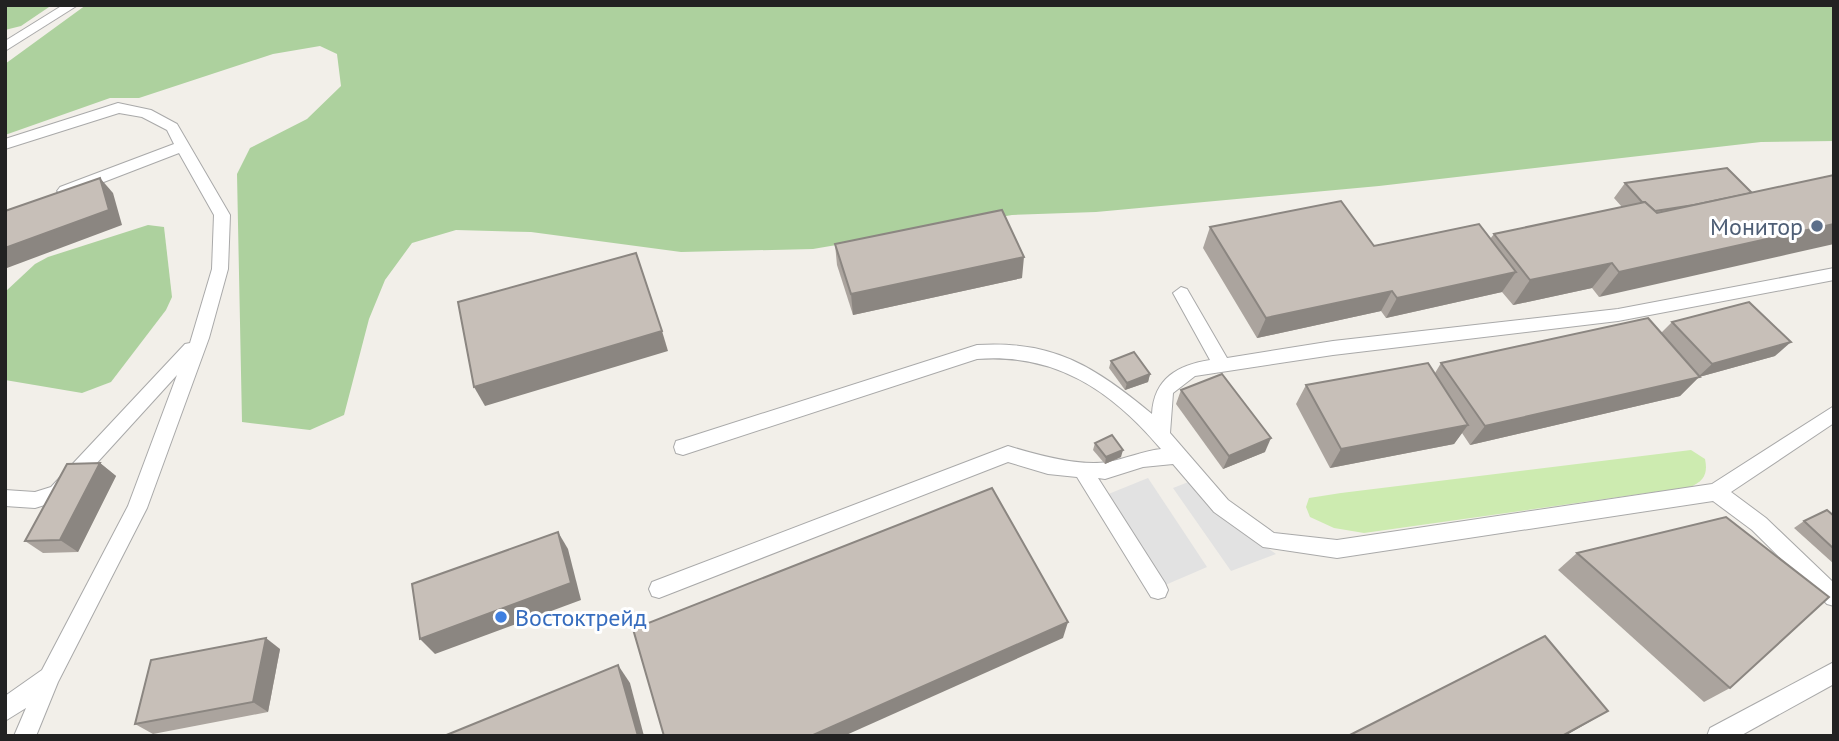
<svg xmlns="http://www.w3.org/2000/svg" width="1839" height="741" viewBox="0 0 1839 741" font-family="'PT Sans',sans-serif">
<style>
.grass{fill:#cdebb0}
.forest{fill:#add19e}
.parking{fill:#e2e2e2}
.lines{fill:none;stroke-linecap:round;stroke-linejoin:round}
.lane-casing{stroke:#a9a9a9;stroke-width:2}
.lane{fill:#fff;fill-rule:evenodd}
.wall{fill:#aba49e}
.shaded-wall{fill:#8b8681}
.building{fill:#c7bfb8;stroke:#8b8681;stroke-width:2}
.service-dot{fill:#5c6f8a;stroke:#fff;stroke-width:2.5}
.shop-dot{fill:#3f7fe0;stroke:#fff;stroke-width:2.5}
.labels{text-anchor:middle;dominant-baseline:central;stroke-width:6;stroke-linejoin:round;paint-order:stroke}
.service-label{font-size:24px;fill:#4e5e75;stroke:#fff;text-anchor:end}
.shop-label{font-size:24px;fill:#366cbe;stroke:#fff;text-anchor:start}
</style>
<rect width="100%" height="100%" fill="#f2efe9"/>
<path class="grass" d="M1691,450L1705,459C1708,474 1704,481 1690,487L1364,533L1334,528L1310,517L1306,507L1309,498L1341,493Z"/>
<g class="forest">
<path d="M5,5H52L21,26L5,30Z"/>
<path d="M86,5H1834V141L1761,142L1379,186L1096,212L1012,215L813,249L681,252L531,232L456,230L412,243L385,280L369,319L344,415L310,430L242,422L237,174L250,148L307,119L341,86L337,54L320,46L273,54L139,98H110L5,135V64Z"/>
<path d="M148,225L164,227L172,297L166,310L111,382L82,393L5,380V292L35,264L48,257Z"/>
</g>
<g class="parking">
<path d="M1148,478L1207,567L1163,586L1106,495Z"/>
<path d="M1191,481L1249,535L1276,554L1231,571L1173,488Z"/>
</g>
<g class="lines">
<defs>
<g id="lane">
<path d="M63,5H78L5,51V41Z"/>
<path d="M118,103L151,110L177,124L230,215L228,269L209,338L147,508L58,682L36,736H14L26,708L5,721V696L42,670L128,506L177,375L64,499L35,508L5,506V490L35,492L51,487L185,344L190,343L212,269L214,215L179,153L70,195L65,196L57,191L60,187L174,144L167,130L142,117L119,113L5,149V139Z"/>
<path d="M1834,268V280L1618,321L1333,355L1195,376L1173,393L1170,433L1228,500L1274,533L1337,540L1712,484L1834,406V423L1731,492L1766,518L1834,583V606L1827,604L1752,530L1713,501L1337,558L1263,547L1214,512L1173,464L1143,467L1105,479L1098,478L1165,583L1168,590L1165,597L1158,599L1151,597L1077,477L1048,474L1008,462L659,598L652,596L649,589L652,582L1008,446C1034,454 1080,467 1107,462C1126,459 1142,451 1161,449C1111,390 1056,353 977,359L683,455L676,453L674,447L676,441L683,439L977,345C1054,340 1095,367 1152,414C1154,378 1178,365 1210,360L1173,293L1181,287L1187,289L1227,358L1333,341L1618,309Z"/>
<path d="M1834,662V684L1740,736H1707L1710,728Z"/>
</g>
</defs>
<use href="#lane" class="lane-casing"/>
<use href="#lane" class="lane"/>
</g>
<g class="wall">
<path d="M1727,168L1599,297L1592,288L1513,305L1502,292L1386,318L1381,311L1257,338L1203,248L1210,227L1374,246L1490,239L1494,234L1622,207L1614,198L1625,183Z"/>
<path d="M835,244L1022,278L853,315L837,265Z"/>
<path d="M1672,322L1775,356L1699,377L1680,396L1470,445L1462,433L1454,444L1330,468L1296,404L1306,385L1435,373L1441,363L1661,333Z"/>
<path d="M1111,361L1150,374L1148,382L1125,390L1109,368Z"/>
<path d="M1181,390L1265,452L1223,469L1176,404Z"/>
<path d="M1095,443L1121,457L1105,464L1093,450Z"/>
<path d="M100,463L116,476L78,552L43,553L25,541Z"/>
<path d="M1834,516V564L1794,528L1804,521Z"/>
<path d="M1577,553L1730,688L1704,702L1558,570Z"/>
<path d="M280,649L268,712L153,734L135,724Z"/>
</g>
<g class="shaded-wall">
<path d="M100,178L113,193L122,225L7,268L5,266V248Z"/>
<path d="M1834,224V244L1599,297L1619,272Z"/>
<path d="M1024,257L1022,278L853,315L851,294Z"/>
<path d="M1612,263L1592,288L1513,305L1530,280Z"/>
<path d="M1516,272L1502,292L1386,318L1397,298Z"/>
<path d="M1392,291L1381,311L1257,338L1266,318Z"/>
<path d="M662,331L668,351L485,406L474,387Z"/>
<path d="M1791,342L1775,356L1699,377L1680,396L1470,445L1485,426L1698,377L1712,364Z"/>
<path d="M1150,374L1148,382L1125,390L1127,383Z"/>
<path d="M1468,425L1454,444L1330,468L1341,449Z"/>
<path d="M1271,438L1265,452L1223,469L1229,456Z"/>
<path d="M1123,450L1121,457L1105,464L1106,457Z"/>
<path d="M100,463L116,476L78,552L60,540Z"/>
<path d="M558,532L568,549L581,600L435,654L420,639Z"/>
<path d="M1068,622L1063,638L844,736H811Z"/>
<path d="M266,638L280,649L268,712L253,702Z"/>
<path d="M618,665L630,683L644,736H638Z"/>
<path d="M1608,711L1565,736H1562Z"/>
</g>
<g class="building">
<path d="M1727,168L1752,193L1694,205L1655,211L1645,202H1642L1625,183Z"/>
<path d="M1834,175V224L1619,272L1612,263L1530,280L1494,234L1645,202L1657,213Z"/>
<path d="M100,178L109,210L5,248V211Z"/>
<path d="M1341,201L1374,246L1479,224L1516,272L1397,298L1392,291L1266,318L1210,227Z"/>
<path d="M1002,210L1024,257L851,294L835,244Z"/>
<path d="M636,253L662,331L474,387L458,302Z"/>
<path d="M1749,302L1791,342L1712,364L1672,322Z"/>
<path d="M1648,318L1700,377L1485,426L1441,363Z"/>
<path d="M1134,352L1150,374L1127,383L1111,361Z"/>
<path d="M1428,363L1468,425L1341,449L1306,385Z"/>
<path d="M1222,374L1271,438L1229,456L1181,390Z"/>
<path d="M1112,435L1123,450L1106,457L1095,443Z"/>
<path d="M100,463L60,540L25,541L67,464Z"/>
<path d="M992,488L1068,622L811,736H664L633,629Z"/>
<path d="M1827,510L1834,516V549L1804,521Z"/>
<path d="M1726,517L1829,597L1730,688L1577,553Z"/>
<path d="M558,532L571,583L420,639L412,584Z"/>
<path d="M1545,636L1608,711L1562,736H1348Z"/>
<path d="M266,638L253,702L135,724L151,660Z"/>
<path d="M618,665L638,736H444Z"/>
</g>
<circle class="service-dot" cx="1817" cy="226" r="7"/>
<circle class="shop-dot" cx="501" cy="617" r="7"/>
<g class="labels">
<g class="service-label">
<text x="1803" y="226">Монитор</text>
</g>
<g class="shop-label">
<text x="515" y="617">Востоктрейд</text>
</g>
</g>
<rect width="1839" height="741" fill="none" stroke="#222222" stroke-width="14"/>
</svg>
